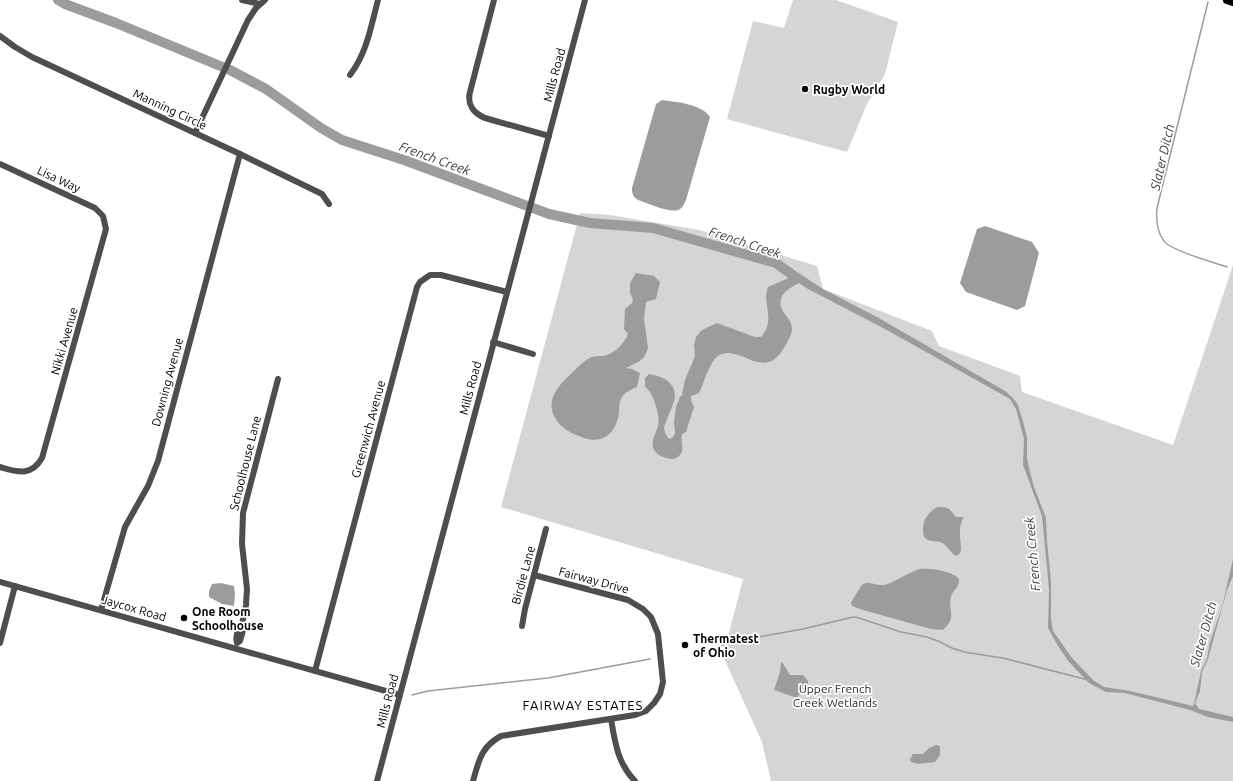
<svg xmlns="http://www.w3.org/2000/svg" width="1233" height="781" viewBox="0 0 1233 781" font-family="Ubuntu,sans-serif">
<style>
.green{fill:#d5d5d5}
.water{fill:#9c9c9c}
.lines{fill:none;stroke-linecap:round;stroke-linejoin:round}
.stream{stroke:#9c9c9c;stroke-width:1.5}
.river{stroke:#9c9c9c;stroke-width:10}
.major-casing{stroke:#dbdbdb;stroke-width:9}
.minor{stroke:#4e4e4e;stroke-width:6}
.major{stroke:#000;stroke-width:8}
.poi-dot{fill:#000;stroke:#fff;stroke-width:1.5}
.labels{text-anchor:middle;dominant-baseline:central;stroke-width:3.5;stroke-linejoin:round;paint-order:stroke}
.street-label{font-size:12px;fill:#000;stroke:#fff}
.poi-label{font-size:12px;font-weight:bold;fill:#000;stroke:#fff;text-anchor:start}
.park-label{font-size:12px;fill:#2c2c2c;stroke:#fff}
.water-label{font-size:13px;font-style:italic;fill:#3d3d3d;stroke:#fff}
.neighbourhood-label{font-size:13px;letter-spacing:1px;fill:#000;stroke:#fff}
</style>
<rect width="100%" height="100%" fill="#fff"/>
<g class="green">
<path d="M793,0H836L898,22L885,74L867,104L847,152L727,119L753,21L784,28Z"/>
<path d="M580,213L610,215L699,230L817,266L823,289L932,331L939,346L1020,376L1022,392L1173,445L1233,265V781H771L762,742L723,656L743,579L501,507Z"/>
</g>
<g class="water">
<path d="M662,100C676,102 702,104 710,117L686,200C684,204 683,208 678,210C669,213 647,203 638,200C633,197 632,194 632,188L656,104Z"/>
<path d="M985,226L1032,242L1039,253L1025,306L1017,310L966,292L960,283L977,229Z"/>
<path d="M782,262L823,289L877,317L1005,391L1013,398L1018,405L1022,418L1027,437V457L1029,468L1034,487L1046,518L1047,541L1051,581V618L1053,631L1072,658L1093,680L1104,687L1130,691L1193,706L1194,704L1201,671L1207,658L1210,642L1222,607L1233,559V576L1227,590L1208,659L1202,672L1200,691L1195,703L1199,709L1233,717V722L1208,717L1190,710L1125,693L1106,692L1089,683L1069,662L1058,646L1048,628L1049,589L1042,516L1023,465L1024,439L1016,409L1010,399L885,329L808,289L799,283C787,289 774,297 784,313C788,318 792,322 792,329C792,334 788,341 785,346C764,385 740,342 718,356C710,361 704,383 699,393L691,396V400L694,407L686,432L682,434C680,442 686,451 678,457C675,459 671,460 667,458C662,457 656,454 654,450C650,441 656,434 658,426C660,417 656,404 652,396C651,392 647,389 645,386V378L649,374C661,376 675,381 675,396C675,402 666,420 664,428L665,433L669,439L672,438L675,434L674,421L676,407L680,397L682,395L685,380L693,361L695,356L694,345L696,337L702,330L717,323L755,337H761C777,317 761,306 768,287L791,277L778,267Z"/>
<path d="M636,273L654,276L660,282L656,299L646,302L644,319L648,348L645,356L640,361L626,368L632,369L640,373L637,387C632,389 625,392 622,397C618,403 620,412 618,418C614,435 601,444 584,438C573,434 565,431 557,421C542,400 561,383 575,370C580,365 586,359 592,357C597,355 603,357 607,355C616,352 625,342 628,334L624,329L625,309L632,303L633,299L630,293V283Z"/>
<path d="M938,507C950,507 949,509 956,517H964C957,528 961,538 961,550L960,553L957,556C951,554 948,547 943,543C938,540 930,543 925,538C923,535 923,532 923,529C923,520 929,511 938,507Z"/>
<path d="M920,569C930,568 953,571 959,579C960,587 954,589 951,596C947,609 958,617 943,630L931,629L863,610L852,606L851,603C851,602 861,586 862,585C868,580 876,586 883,585C893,584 908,572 920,569Z"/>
<path d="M221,583L234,586L235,594L234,606L222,604L209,597V591L212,584Z"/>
<path d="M782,662L790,675H803L808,681V688L802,691L797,698L774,690L780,672L781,663Z"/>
<path d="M936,745L940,746V755L935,762L918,764L911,762L910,759L913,754H923L929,748Z"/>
</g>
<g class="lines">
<g class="stream">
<path d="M1208,2L1157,208C1156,219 1157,232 1164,241C1169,250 1215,263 1227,267"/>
<path d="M697,657L704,653L714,650L723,645L741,640L803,629L853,617L859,618L901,632L927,637L938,641L952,648L964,652L1003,658L1088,680"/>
<path d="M412,695L428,691L548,678L650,659"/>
<path d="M390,702L393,701"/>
</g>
<path class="river" d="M58,0L65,4L116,23L230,70L266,89L321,128L342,140L404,160L549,214L590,223L653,228L776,263L791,274"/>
<defs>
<path id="major" d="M1227,0L1233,2"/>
</defs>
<use href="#major" class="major-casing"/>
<g class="minor">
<path d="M242,0L260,4"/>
<path d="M494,0L470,92C467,104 473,113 485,118L549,136"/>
<path d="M0,36L15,47L32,57L240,154L322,194L329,204"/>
<path d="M350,75C367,53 371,26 378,0"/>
<path d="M195,133L248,20L256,8L265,0"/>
<path d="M0,164L95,208L103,216L106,229L42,458C31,477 17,472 0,467"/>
<path d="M493,342L533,354"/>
<path d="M0,582L400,695"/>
<path d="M101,610L125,527L148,486L158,461L240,154"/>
<path d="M242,624C238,628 235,637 237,643L240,641L244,627L242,624L246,605L247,589L242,544L243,513L278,379"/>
<path d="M522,626L525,609L546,529"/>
<path d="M0,643L15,586"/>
<path d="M315,671L417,287L420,282L430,275H441L507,292"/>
<path d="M611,719C615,743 618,764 635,781"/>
<path d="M377,781L585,0"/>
<path d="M473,781C479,760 481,747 501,736L635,715L646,711L654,703L660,694L663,682L658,634L651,617L643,609L628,600L534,575"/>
</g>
<use href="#major" class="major"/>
</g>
<g class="poi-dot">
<circle cx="805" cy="89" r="4"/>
<circle cx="184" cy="618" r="4"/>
<circle cx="685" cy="645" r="4"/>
</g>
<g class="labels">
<g class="street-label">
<text transform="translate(554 75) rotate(-75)">Mills Road</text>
<text transform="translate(170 109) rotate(25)">Manning Circle</text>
<text transform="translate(59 179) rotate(25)">Lisa Way</text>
<text transform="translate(64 341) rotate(-74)">Nikki Avenue</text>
<text transform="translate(167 382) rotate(-75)">Downing Avenue</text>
<text transform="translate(470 388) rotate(-75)">Mills Road</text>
<text transform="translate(368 429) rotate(-75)">Greenwich Avenue</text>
<text transform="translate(245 463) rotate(-76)">Schoolhouse Lane</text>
<text transform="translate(523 575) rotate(-75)">Birdie Lane</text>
<text transform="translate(594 580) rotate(15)">Fairway Drive</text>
<text transform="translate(134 608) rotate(16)">Jaycox Road</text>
<text transform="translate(387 701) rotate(-75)">Mills Road</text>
</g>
<g class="poi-label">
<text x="813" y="89">Rugby World</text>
<text x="192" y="611">One Room<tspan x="192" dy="14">Schoolhouse</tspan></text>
<text x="693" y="638">Thermatest<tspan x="693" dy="14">of Ohio</tspan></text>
</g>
<g class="park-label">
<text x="835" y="688">Upper French<tspan x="835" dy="14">Creek Wetlands</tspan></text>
</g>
<g class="water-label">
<text transform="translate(1162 157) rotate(-77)">Slater Ditch</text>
<text transform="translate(435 158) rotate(20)">French Creek</text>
<text transform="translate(745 242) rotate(18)">French Creek</text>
<text transform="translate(1032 554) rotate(-95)">French Creek</text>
<text transform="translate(1203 634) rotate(-74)">Slater Ditch</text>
</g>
<g class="neighbourhood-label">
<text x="583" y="705">FAIRWAY ESTATES</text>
</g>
</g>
</svg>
